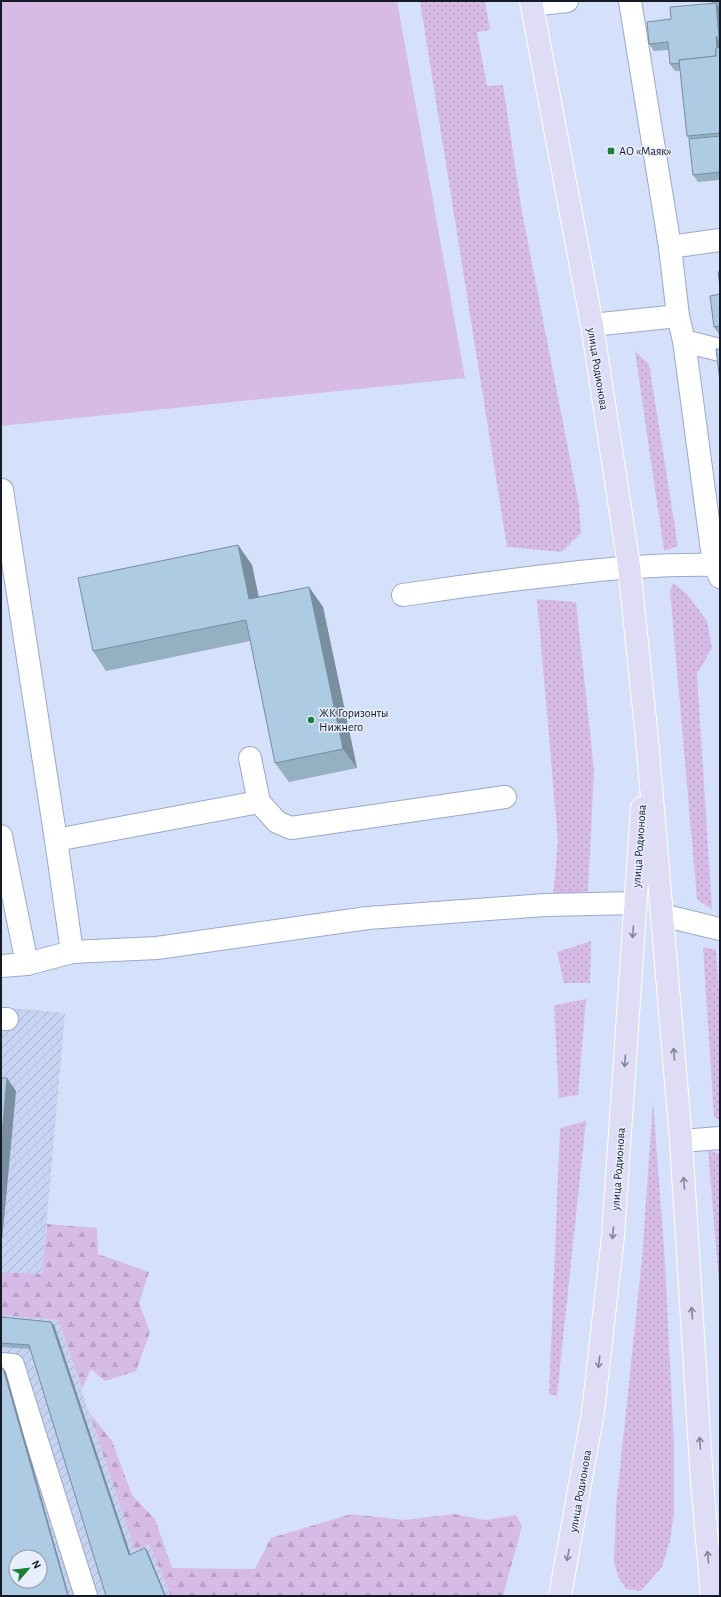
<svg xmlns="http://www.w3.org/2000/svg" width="721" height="1597" viewBox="0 0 721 1597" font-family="'Alegreya Sans',sans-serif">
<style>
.industrial{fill:url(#industrial-furrows);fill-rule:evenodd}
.grass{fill:url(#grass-dots)}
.forest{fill:url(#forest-firs)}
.park{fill:#d7bbe7}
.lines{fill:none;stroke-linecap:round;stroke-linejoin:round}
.minor-casing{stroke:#9ba9c8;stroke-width:24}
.major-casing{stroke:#fff;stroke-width:24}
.minor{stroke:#fff;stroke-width:22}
.major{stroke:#dfdcf6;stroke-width:22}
.wall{fill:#95afc3}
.shaded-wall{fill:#798e9f}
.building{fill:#adcbe3;stroke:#798e9f;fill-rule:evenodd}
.oneway{stroke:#848598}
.poi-dot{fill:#198034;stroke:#e8eefb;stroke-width:1.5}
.labels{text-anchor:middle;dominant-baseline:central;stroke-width:3;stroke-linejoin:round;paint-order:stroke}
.poi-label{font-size:12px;fill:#151b26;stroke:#e8eefb;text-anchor:start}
.street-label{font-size:12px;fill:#151b26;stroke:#e8eefb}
</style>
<defs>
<pattern id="industrial-furrows" width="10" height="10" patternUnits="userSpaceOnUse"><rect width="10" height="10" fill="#c5d2f1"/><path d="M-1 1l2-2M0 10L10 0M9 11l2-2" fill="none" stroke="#a8b4ce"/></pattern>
<pattern id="grass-dots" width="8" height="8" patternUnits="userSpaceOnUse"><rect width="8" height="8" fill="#d7bbe7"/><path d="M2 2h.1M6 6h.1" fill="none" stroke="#b8a0c6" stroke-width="1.8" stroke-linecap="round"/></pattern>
<pattern id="forest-firs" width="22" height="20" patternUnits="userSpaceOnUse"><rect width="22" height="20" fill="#d7bbe7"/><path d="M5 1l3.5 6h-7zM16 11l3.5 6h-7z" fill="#b8a0c6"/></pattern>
</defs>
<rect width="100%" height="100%" fill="#d5e1fb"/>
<g class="industrial">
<path d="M1,1007L65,1013L42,1274L1,1272Z"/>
<path d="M1,1314L58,1320L135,1550L149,1544L171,1596H1ZM16,1557H40V1581H16Z"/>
</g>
<g class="grass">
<path d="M420,1H485L490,30L477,32L487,86L503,85L522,212L579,505L581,533L562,552L507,547Z"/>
<path d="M635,351L649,364L678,546L664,551Z"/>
<path d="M673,583L687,594L707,621L712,648L697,674L712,910L697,899L670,591Z"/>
<path d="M537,599L576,602L594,770L588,891L553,896L558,841Z"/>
<path d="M591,941L590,983H564L557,952Z"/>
<path d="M703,947L716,950L720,1007V1120L714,1117Z"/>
<path d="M586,999L578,1095L559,1098L554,1005Z"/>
<path d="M653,1101L665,1263L674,1447V1512L670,1541L662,1567L641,1591L626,1589L619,1578L614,1563L616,1507L642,1258Z"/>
<path d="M586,1121L557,1396L549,1394L560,1128Z"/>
<path d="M708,1150L720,1154V1295Z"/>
</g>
<g class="forest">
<path d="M47,1224L97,1228L98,1254L149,1272L139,1303L150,1332L136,1371L105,1381L91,1369L82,1389L58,1320L1,1315V1272L42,1274Z"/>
<path d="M89,1412L112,1441L132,1495L155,1519L172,1568L255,1569L271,1538L351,1514L404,1520L454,1514L485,1520L516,1515L522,1526L503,1596H171L149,1544L135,1550Z"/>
</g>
<path class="park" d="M1,1H397L465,378L1,426Z"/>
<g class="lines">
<defs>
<g id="minor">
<path d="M630,1L670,247L678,316L684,341L714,565"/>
<path d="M532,5L567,1"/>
<path d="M670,247L720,240"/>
<path d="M592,325L678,316"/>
<path d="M684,341L720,350"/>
<path d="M2,490L56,840L72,952"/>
<path d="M403,595C456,587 509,580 563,574C614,568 663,564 714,565L720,577"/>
<path d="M250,758L259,802L277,822L291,828L505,797"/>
<path d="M1,836L27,964"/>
<path d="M56,840L259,802"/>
<path d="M662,915L720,929"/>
<path d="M1,966L27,964L72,952L157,948L368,918L545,905L635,903"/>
<path d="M1,1019H7"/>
<path d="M681,1141L720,1138"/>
<path d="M1,1364L13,1365L86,1596"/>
</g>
<g id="major">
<path d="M531,1L592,325L629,566L647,739L681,1141L702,1482L712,1596"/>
<path d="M560,1596L593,1412L613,1236L642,808"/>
</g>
</defs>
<use href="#minor" class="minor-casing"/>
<use href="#major" class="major-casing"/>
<use href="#minor" class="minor"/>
<use href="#major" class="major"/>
</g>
<g class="wall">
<path d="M711,1H720V5L718,6L720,8V180L698,182L693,175L689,139L687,136L680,71H675L670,64L669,50L654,51L649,44L671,19L712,3Z"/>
<path d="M720,294V336L714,327Z"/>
<path d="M238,545L252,565L259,597L309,587L323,607L357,768L289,782L275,763L250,641L106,671L93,651Z"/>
<path d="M1,1317L54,1325L130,1555L145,1548L148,1552L106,1596L30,1349L1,1347Z"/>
</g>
<g class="shaded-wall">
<path d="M716,3L720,8V37H719Z"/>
<path d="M716,37L720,43V61L718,59Z"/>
<path d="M238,545L252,565L263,619L249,599Z"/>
<path d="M309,587L323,607L357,768L343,749Z"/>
<path d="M1,1050L2,1052L1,1070Z"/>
<path d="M7,1078L16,1091L2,1241L1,1239V1145Z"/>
<path d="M51,1322L54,1325L132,1559L129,1555Z"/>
<path d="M3,1368L6,1372L69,1596H68Z"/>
<path d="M145,1548L148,1552L166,1596H165Z"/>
</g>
<g class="building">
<path d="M716,3L719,37H716L717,47L716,48V56L679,60L680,63L670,64L668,42L649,44L647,22L671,19L670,7Z"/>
<path d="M720,47V133L687,136L679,60L716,56V48Z"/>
<path d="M720,136V172L693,175L689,139Z"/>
<path d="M718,272H720V286Z"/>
<path d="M720,294V326L714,327L710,296Z"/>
<path d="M716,349H720V382Z"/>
<path d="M238,545L249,599L309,587L343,749L275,763L246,620L93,651L78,578Z"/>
<path d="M1,1078H7L1,1145Z"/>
<path d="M1,1317L51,1322L129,1555L145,1548L165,1596H106L29,1345L1,1343Z"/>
<path d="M1,1368H3L68,1596H1ZM16,1557H40V1581H16Z"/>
</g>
<defs><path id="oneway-shaft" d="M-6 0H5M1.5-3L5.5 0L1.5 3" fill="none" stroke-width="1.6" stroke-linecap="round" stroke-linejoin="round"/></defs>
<g class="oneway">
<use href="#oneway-shaft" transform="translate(633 932) rotate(94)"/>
<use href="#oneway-shaft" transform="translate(674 1054) rotate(-95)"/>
<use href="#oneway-shaft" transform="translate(625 1061) rotate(94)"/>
<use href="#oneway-shaft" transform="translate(684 1183) rotate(-94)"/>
<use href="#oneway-shaft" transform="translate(613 1233) rotate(95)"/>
<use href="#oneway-shaft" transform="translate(692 1313) rotate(-94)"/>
<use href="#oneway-shaft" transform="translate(599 1362) rotate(97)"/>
<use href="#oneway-shaft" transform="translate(700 1443) rotate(-94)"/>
<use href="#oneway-shaft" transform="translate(568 1555) rotate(101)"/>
<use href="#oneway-shaft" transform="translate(708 1557) rotate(-95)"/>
</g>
<g class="poi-dot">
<rect x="607" y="147" width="8" height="8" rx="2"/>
<circle cx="311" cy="720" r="4"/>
</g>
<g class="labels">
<g class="poi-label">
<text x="619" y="151">АО «Маяк»</text>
<text x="319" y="713">ЖК Горизонты<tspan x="319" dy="14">Нижнего</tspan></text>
</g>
<g class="street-label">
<text transform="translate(598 369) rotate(81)">улица Родионова</text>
<text transform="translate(639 846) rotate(-86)">улица Родионова</text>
<text transform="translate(618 1169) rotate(-86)">улица Родионова</text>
<text transform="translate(580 1491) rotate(-80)">улица Родионова</text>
</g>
</g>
<rect width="721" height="1597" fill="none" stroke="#151b26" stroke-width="4"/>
<g transform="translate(28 1569) rotate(62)"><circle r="19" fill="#e8eefb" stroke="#949aa6"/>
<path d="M0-3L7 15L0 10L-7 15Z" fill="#198034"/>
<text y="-6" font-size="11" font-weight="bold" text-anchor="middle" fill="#151b26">N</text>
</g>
</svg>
